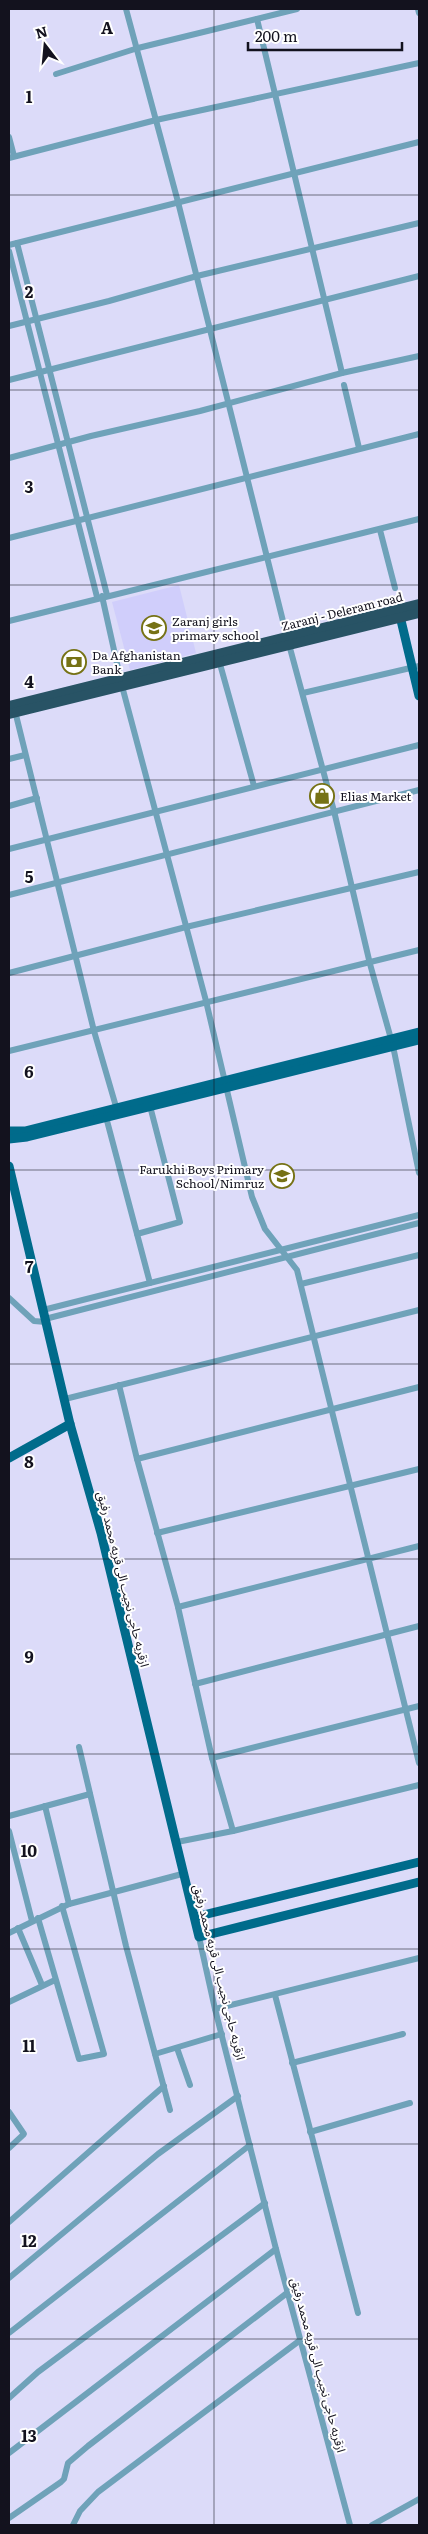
<svg xmlns="http://www.w3.org/2000/svg" width="428" height="2534" viewBox="0 0 428 2534" font-family="Literata,'Noto Sans Arabic',serif">
<style>
.built{fill:#d0cefb}
.lines{fill:none;stroke-linecap:round;stroke-linejoin:round}
.minor{stroke:#6fa2b9;stroke-width:6}
.major{stroke:#006b8b;stroke-width:9}
.highway{stroke:#285365;stroke-width:10}
.grid{fill:none;stroke:#13121e;stroke-width:1;stroke-opacity:0.55}
.labels{text-anchor:middle;dominant-baseline:central;stroke-width:4;stroke-linejoin:round;paint-order:stroke}
.street-label{font-size:12px;fill:#13121e;stroke:#fff}
.poi-label{font-size:12px;fill:#13121e;stroke:#fff;text-anchor:start}
.grid-label{font-size:16px;text-anchor:middle;font-weight:bold;fill:#13121e;stroke:#fff;stroke-width:4;stroke-linejoin:round;paint-order:stroke}
</style>
<rect width="100%" height="100%" fill="#dcdbf9"/>
<path class="built" d="M179,585L196,653L130,670L112,602Z"/>
<g class="lines">
<g class="minor">
<path d="M126,9L178,202L287,637L334,811L370,964L393,1046L419,1173"/>
<path d="M418,9L419,13"/>
<path d="M257,19L342,373"/>
<path d="M56,74L138,48L297,9"/>
<path d="M9,137L14,156"/>
<path d="M9,158L156,120L419,63"/>
<path d="M17,243L107,595"/>
<path d="M9,245L419,142"/>
<path d="M9,251L97,597"/>
<path d="M9,326L109,301L197,276L419,223"/>
<path d="M9,380L419,276"/>
<path d="M344,385L359,448"/>
<path d="M9,458L91,436L200,411L342,373L419,356"/>
<path d="M380,530L395,588"/>
<path d="M9,538L419,434"/>
<path d="M102,596L122,686L206,1001L252,1197L265,1229L297,1270L419,1763"/>
<path d="M9,621L419,519"/>
<path d="M220,664L254,786"/>
<path d="M303,693L419,666"/>
<path d="M15,711L94,1031L117,1110"/>
<path d="M9,759L25,755"/>
<path d="M9,806L37,798"/>
<path d="M9,849L419,745"/>
<path d="M9,895L419,790"/>
<path d="M9,973L186,927L419,872"/>
<path d="M9,1051L419,950"/>
<path d="M106,1117L150,1283"/>
<path d="M137,1234L180,1222L150,1106"/>
<path d="M301,1284L419,1255"/>
<path d="M9,1298L34,1321L46,1322"/>
<path d="M43,1310L419,1215"/>
<path d="M45,1319L419,1223"/>
<path d="M119,1385L137,1459L178,1607L212,1758L233,1831"/>
<path d="M65,1399L419,1310"/>
<path d="M137,1459L419,1387"/>
<path d="M157,1533L419,1469"/>
<path d="M178,1607L419,1546"/>
<path d="M195,1684L419,1626"/>
<path d="M79,1747L126,1946L170,2110"/>
<path d="M212,1758L419,1706"/>
<path d="M45,1806L69,1904"/>
<path d="M9,1816L90,1794"/>
<path d="M9,1831L32,1921"/>
<path d="M177,1842L233,1831L419,1785"/>
<path d="M38,1918L79,2059L104,2054L62,1906"/>
<path d="M18,1928L42,1985"/>
<path d="M9,1933L69,1904L182,1874"/>
<path d="M199,1937L215,2009L276,2249L350,2525"/>
<path d="M275,1995L358,2313"/>
<path d="M9,2002L55,1980"/>
<path d="M215,2009L419,1958"/>
<path d="M177,2048L190,2085"/>
<path d="M155,2054L222,2034"/>
<path d="M292,2063L403,2034"/>
<path d="M9,2112L24,2134L9,2148"/>
<path d="M310,2132L410,2103"/>
<path d="M9,2222L164,2086"/>
<path d="M9,2278L158,2154L238,2096"/>
<path d="M9,2333L250,2145"/>
<path d="M9,2398L38,2372L265,2203"/>
<path d="M9,2453L276,2249"/>
<path d="M9,2518L61,2482L64,2479L68,2463L88,2446L287,2293"/>
<path d="M73,2525L80,2511L98,2492L299,2341"/>
<path d="M372,2525L419,2499"/>
</g>
<g class="major">
<path d="M399,612L419,696"/>
<path d="M9,1131H25L419,1032"/>
<path d="M9,1139L27,1137L419,1040"/>
<path d="M9,1166L70,1424L101,1533L199,1937L419,1882"/>
<path d="M9,1458L70,1424"/>
<path d="M195,1917L419,1862"/>
</g>
<g class="highway">
<path d="M9,706L419,604"/>
<path d="M9,714L419,613"/>
</g>
</g>
<path class="grid" d="M214,9V2525M9,195H419M9,390H419M9,585H419M9,780H419M9,975H419M9,1170H419M9,1364H419M9,1559H419M9,1754H419M9,1949H419M9,2144H419M9,2339H419"/>
<defs>
<symbol id="school-ring" viewBox="-11 -11 22 22"><circle r="9.5" fill="#fff" stroke="#767215" stroke-width="1.5"/><path d="M0-5L7-2L0 1L-7-2ZM-4 1L0 2.5L4 1V4Q0 6-4 4Z" fill="#767215"/></symbol>
<symbol id="bank-ring" viewBox="-11 -11 22 22"><circle r="9.5" fill="#fff" stroke="#767215" stroke-width="1.5"/><path d="M-6-4H6V4H-6ZM0-2.3a2.3 2.3 0 1 0 0 4.6a2.3 2.3 0 1 0 0-4.6Z" fill="#767215"/></symbol>
<symbol id="shop-ring" viewBox="-11 -11 22 22"><circle r="9.5" fill="#fff" stroke="#767215" stroke-width="1.5"/><path d="M-5-2.5h2.3a2.7 3.5 0 0 1 5.4 0H5L5.5 6h-11ZM-1.5-2.5h3a1.5 2.3 0 0 0-3 0Z" fill="#767215"/></symbol>
</defs>
<g fill-rule="evenodd">
<use href="#school-ring" x="140" y="614" width="28" height="28"/>
<use href="#bank-ring" x="60" y="648" width="28" height="28"/>
<use href="#shop-ring" x="308" y="782" width="28" height="28"/>
<use href="#school-ring" x="268" y="1162" width="28" height="28"/>
</g>
<g class="labels">
<g class="street-label">
<text transform="translate(342 611) rotate(-14)">Zaranj - Deleram road</text>
<text transform="translate(124 1579) rotate(76)">ازقریه حاجی نجیب الی قریه محمد رفیق</text>
<text transform="translate(220 1972) rotate(76)">ازقریه حاجی نجیب الی قریه محمد رفیق</text>
<text transform="translate(319 2365) rotate(75)">ازقریه حاجی نجیب الی قریه محمد رفیق</text>
</g>
<g class="poi-label">
<text x="172" y="621">Zaranj girls<tspan x="172" dy="14">primary school</tspan></text>
<text x="92" y="655">Da Afghanistan<tspan x="92" dy="14">Bank</tspan></text>
<text x="340" y="796">Elias Market</text>
<text x="264" y="1169" text-anchor="end">Farukhi Boys Primary<tspan x="264" dy="14">School/Nimruz</tspan></text>
</g>
</g>
<g class="grid-label">
<text x="107" y="34">A</text>
<text x="29" y="103">1</text>
<text x="29" y="298">2</text>
<text x="29" y="493">3</text>
<text x="29" y="688">4</text>
<text x="29" y="883">5</text>
<text x="29" y="1078">6</text>
<text x="29" y="1273">7</text>
<text x="29" y="1468">8</text>
<text x="29" y="1663">9</text>
<text x="29" y="1857">10</text>
<text x="29" y="2052">11</text>
<text x="29" y="2247">12</text>
<text x="29" y="2442">13</text>
</g>
<rect width="428" height="2534" fill="none" stroke="#13121e" stroke-width="20"/>
<g transform="translate(45 45) rotate(344)" stroke="#ffffff" stroke-width="4" paint-order="stroke">
<path d="M0-4L9 19L0 12L-9 19Z" fill="#13121e"/>
<text y="-8" font-size="14" font-weight="bold" text-anchor="middle" fill="#13121e">N</text>
</g>
<path d="M248 42v8h154v-8" fill="none" stroke="#13121e" stroke-width="2.5"/>
<text x="255" y="42" font-size="15" fill="#13121e" stroke="#ffffff" stroke-width="4" paint-order="stroke">200 m</text>
</svg>
